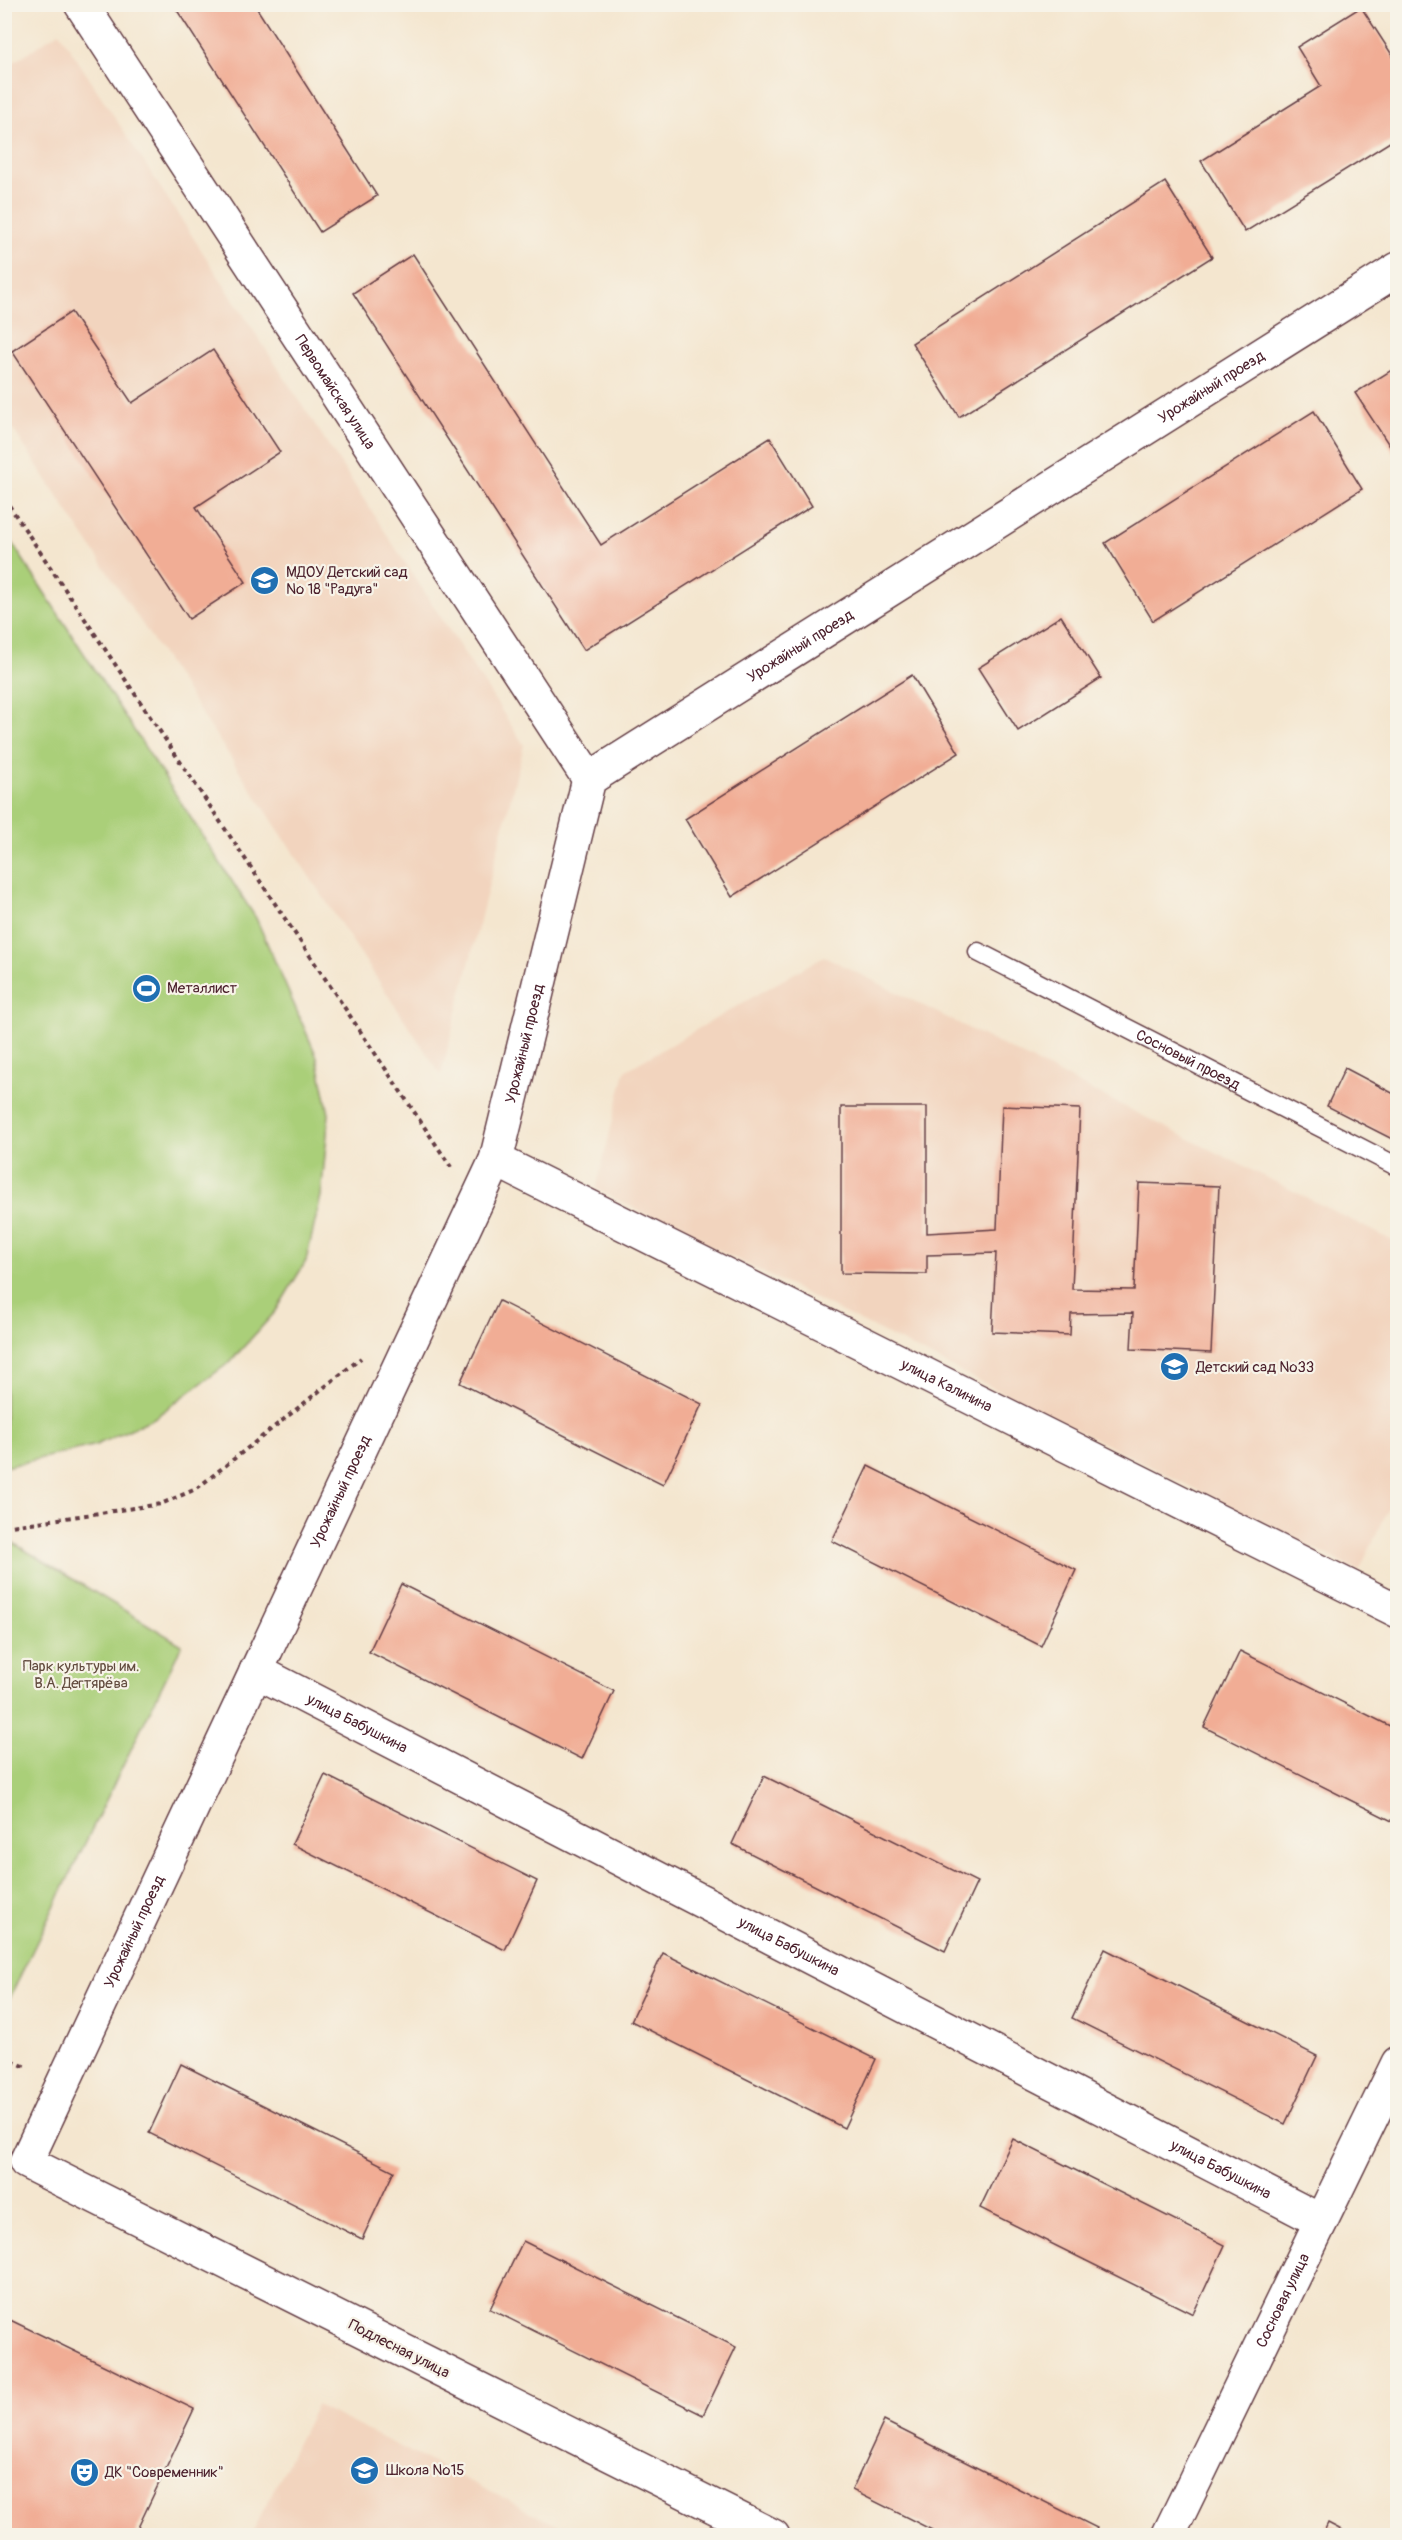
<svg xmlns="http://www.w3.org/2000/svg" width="1402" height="2540" viewBox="0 0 1402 2540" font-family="Pangolin,sans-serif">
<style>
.built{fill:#f2d4be}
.green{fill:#aacf79;stroke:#7a7752;stroke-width:1.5}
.building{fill:#f1ad95}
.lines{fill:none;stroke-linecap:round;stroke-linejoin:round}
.lane-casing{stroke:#643d44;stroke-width:21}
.street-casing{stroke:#643d44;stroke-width:36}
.path{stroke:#643d44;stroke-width:4;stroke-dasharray:4.5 4.5;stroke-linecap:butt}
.lane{stroke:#fff;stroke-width:18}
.street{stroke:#fff;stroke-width:33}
.labels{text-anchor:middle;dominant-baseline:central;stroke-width:4.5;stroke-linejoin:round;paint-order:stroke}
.street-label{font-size:15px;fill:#4a1f2b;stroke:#f7f3e8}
.poi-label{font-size:15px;fill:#4a1f2b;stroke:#f7f3e8;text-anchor:start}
.park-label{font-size:15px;fill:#624b3e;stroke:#f7f3e8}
</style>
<rect width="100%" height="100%" fill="#f7f3e8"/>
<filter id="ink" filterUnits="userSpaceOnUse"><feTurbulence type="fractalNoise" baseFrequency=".0167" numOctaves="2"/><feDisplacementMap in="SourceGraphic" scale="12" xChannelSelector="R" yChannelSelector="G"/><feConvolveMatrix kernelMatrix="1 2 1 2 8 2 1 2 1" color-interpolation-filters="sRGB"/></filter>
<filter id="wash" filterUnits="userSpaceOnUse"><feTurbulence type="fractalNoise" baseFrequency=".008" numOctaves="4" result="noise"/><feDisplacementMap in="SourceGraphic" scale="24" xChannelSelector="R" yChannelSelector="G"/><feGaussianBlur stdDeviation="1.35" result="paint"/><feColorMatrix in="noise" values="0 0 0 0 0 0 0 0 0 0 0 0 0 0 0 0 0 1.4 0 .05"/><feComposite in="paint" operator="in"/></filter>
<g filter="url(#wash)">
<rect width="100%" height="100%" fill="#f4e6cf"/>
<g class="built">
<path d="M59,32L524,745L441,1075L5,417V68Z"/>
<path d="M824,956L1397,1243V1491L1359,1571L596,1189L625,1071Z"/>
<path d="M316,2405L577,2535H578H251Z"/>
</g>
<g class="green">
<path d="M5,532L256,918L317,1057L329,1114L321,1196L306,1261L276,1311L230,1362L154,1418L96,1445L5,1467Z"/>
<path d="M5,1538L182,1645L5,2007Z"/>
</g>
<g id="blocks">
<g class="building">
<path d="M173,4H254L377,196L320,232Z"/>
<path d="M1361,7L1398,64V137L1245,232L1201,161L1321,86L1297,47Z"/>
<path d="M1165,182L1212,257L959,417L912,343Z"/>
<path d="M413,254L601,545L770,438L812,506L584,650L353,293Z"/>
<path d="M71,312L132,403L213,350L280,452L196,507L246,582L189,619L12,351Z"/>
<path d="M1398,366V452L1395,454L1355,393Z"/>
<path d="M1314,411L1362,489L1153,621L1105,543Z"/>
<path d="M1061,616L1101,678L1018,731L978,668Z"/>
<path d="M912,675L959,753L732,897L685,819Z"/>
<path d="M1345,1068L1398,1096V1142L1327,1106Z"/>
<path d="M1002,1106L1080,1109L1072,1289L1134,1290L1139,1183L1219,1186L1211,1353L1131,1349L1133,1313L1071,1314L1070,1335L992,1332L996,1253L927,1255V1274L841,1273V1107H927V1233L997,1229Z"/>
<path d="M499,1301L702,1404L663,1485L460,1383Z"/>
<path d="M868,1466L1076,1570L1041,1646L832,1541Z"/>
<path d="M401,1584L614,1691L582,1759L369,1652Z"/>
<path d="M1240,1651L1398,1730V1824L1204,1727Z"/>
<path d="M325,1775L537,1881L505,1950L292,1844Z"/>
<path d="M764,1776L977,1882L945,1951L732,1844Z"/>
<path d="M1105,1949L1317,2056L1285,2124L1072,2018Z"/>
<path d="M663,1953L876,2059L844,2128L631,2021Z"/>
<path d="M181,2064L394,2171L362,2239L149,2133Z"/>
<path d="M1013,2139L1225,2245L1193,2314L980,2208Z"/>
<path d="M523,2241L736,2347L703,2415L490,2309Z"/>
<path d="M4,2317L194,2409L134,2536H4Z"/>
<path d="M884,2421L1097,2528L1093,2536H944L852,2490Z"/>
<path d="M1328,2523L1353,2536H1322Z"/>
</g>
</g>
</g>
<g filter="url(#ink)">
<use href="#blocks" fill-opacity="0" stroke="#643d44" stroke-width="1.5"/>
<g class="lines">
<defs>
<g id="lane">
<path id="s1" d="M978,952L1398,1167"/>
</g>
<g id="street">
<path id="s2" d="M81,4L589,779"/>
<path id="s3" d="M496,1160L1398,1611"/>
<path id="s4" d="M256,1671L1321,2221"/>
<path id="s5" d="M773,2536L26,2162L496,1160L589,779L1398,269"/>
<path id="s6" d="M1168,2536L1398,2063"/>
</g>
</defs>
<use href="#lane" class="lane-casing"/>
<use href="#street" class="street-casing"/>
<g class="path">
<path d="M4,498L451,1167"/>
<path d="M4,1527L161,1504L196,1489L361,1358"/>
<path d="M4,2057L28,2068"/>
</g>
<use href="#lane" class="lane"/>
<use href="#street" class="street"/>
</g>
</g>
<defs>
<symbol id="school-disc" viewBox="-11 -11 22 22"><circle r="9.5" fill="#1f6fb2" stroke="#f7f3e8"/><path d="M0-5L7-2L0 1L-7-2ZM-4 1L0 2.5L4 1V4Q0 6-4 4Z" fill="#fff"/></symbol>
<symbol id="stadium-disc" viewBox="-11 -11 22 22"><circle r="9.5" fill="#1f6fb2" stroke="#f7f3e8"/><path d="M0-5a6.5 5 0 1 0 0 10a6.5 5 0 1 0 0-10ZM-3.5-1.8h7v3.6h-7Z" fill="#fff"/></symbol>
<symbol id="theatre-disc" viewBox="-11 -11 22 22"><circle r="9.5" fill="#1f6fb2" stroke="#f7f3e8"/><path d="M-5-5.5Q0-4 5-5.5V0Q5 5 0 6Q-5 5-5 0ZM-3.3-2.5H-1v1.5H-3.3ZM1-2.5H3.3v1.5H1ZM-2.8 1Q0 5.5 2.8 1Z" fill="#fff"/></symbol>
</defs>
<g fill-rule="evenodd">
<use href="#school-disc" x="248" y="564" width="33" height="33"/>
<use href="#stadium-disc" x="130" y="972" width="33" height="33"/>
<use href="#school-disc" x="1158" y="1350" width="33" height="33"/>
<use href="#school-disc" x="348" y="2454" width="33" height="33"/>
<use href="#theatre-disc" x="68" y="2456" width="33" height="33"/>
</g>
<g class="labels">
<g class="street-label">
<text stroke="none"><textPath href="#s5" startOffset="3070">Урожайный проезд</textPath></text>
<text stroke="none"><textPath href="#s2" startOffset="464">Первомайская улица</textPath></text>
<text stroke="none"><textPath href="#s5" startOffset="2584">Урожайный проезд</textPath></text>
<text stroke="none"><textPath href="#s5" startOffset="2062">Урожайный проезд</textPath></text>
<text stroke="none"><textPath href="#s1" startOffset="236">Сосновый проезд</textPath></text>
<text stroke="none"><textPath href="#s3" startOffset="504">улица Калинина</textPath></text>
<text stroke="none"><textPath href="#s5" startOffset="1576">Урожайный проезд</textPath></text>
<text stroke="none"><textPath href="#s4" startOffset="114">улица Бабушкина</textPath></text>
<text stroke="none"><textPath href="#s5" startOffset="1090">Урожайный проезд</textPath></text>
<text stroke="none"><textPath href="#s4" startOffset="600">улица Бабушкина</textPath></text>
<text stroke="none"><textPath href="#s4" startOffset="1086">улица Бабушкина</textPath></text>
<text stroke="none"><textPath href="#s6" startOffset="262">Сосновая улица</textPath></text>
<text transform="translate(399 2349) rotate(27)">Подлесная улица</text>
</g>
<g class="poi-label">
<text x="286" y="572">МДОУ Детский сад<tspan x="286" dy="17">№ 18 "Радуга"</tspan></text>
<text x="167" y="988">Металлист</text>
<text x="1196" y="1367">Детский сад №33</text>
<text x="386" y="2470">Школа №15</text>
<text x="105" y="2472">ДК "Современник"</text>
</g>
<g class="park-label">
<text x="81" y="1666">Парк культуры им.<tspan x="81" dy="17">В.А. Дегтярёва</tspan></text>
</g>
</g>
<rect width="1402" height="2540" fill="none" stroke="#f7f3e8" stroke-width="24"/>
</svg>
